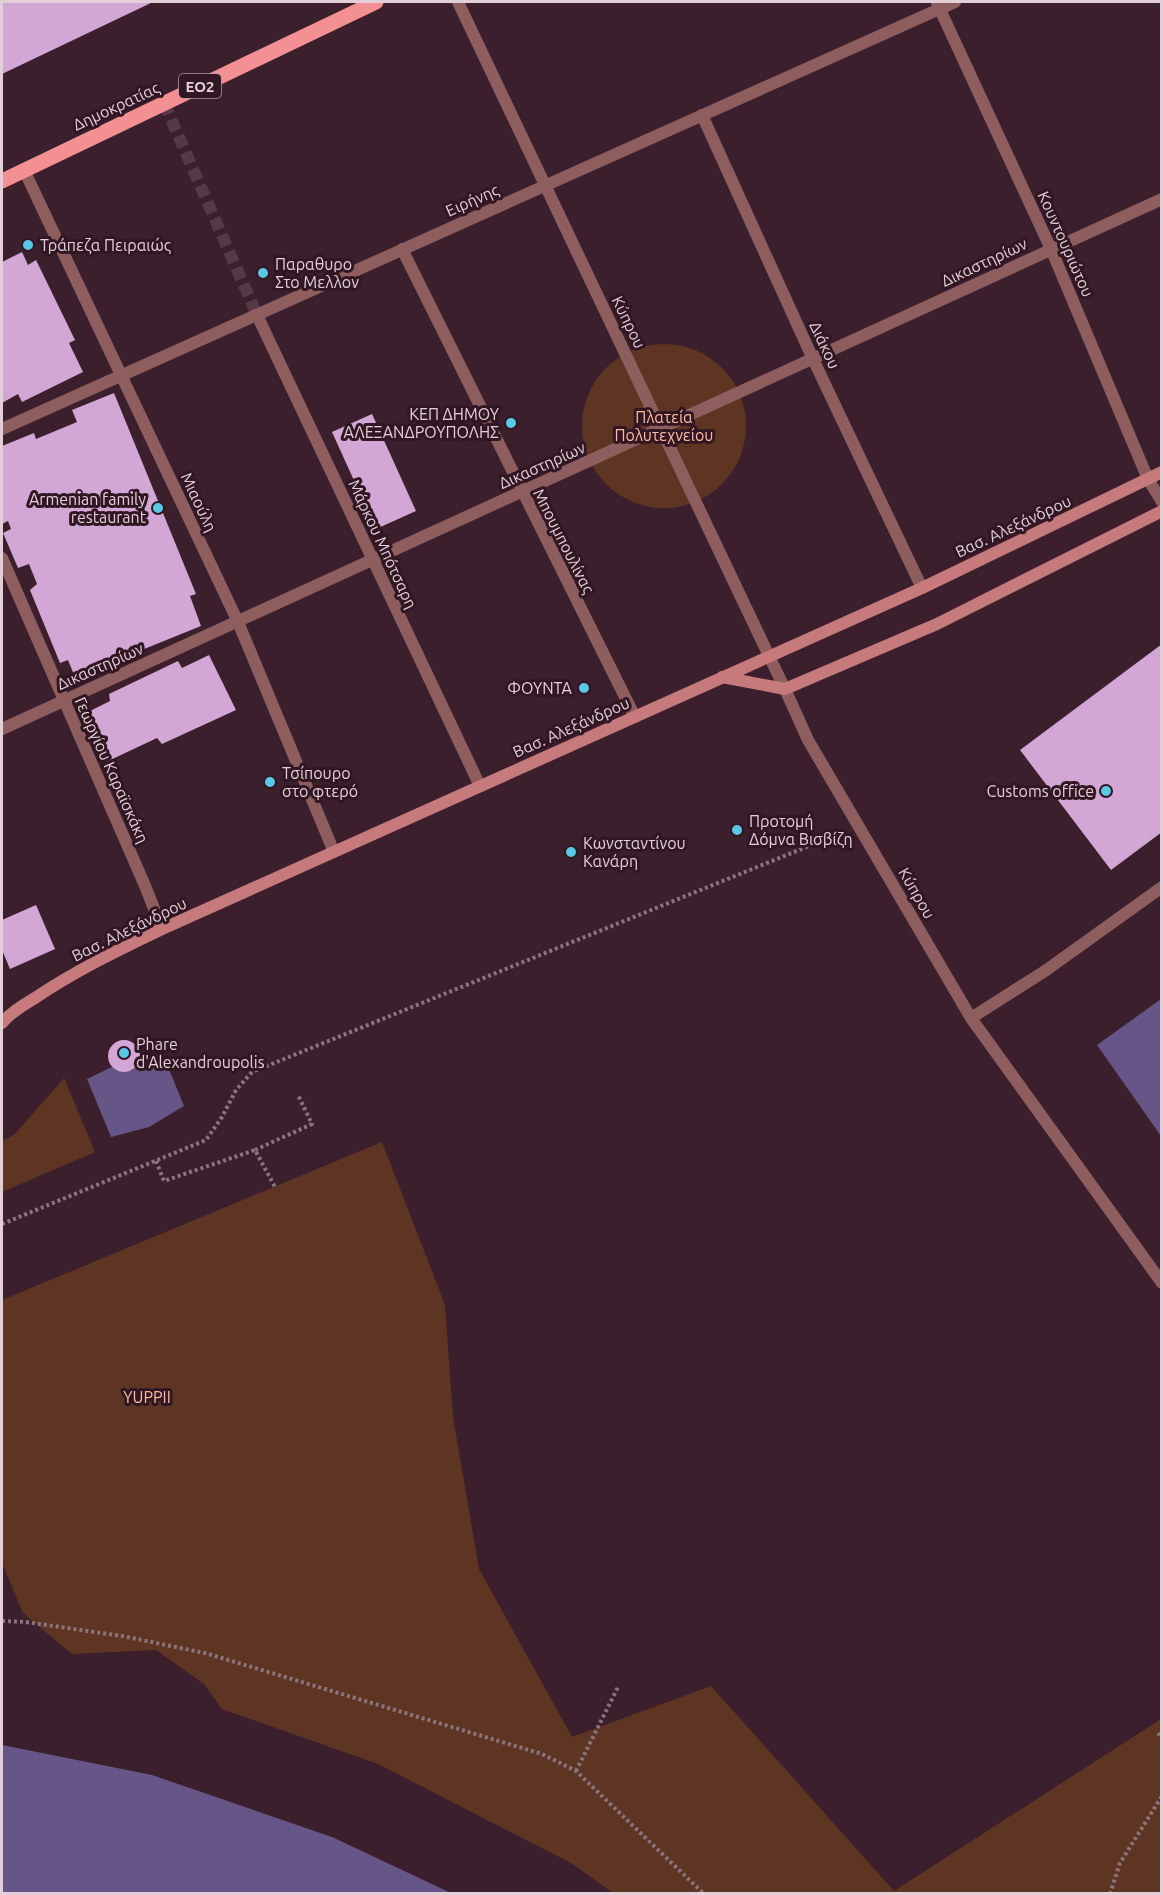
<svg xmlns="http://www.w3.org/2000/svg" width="1163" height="1895" viewBox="0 0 1163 1895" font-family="Ubuntu,sans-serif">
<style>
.green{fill:#5d3522}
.water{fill:#665687}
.building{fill:#d3a7d5}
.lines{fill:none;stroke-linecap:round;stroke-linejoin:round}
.street-tunnel{stroke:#553946;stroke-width:12;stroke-dasharray:12 6;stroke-linecap:butt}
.path{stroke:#8c747e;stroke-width:4;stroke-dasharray:3 3;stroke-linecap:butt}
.lane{stroke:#8e5e5f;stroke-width:12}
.street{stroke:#8e5e5f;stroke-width:12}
.secondary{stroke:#c67a7c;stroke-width:12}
.primary{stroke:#f29093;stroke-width:15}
.poi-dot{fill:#59c8e5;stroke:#311623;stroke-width:2}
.labels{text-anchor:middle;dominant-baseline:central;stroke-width:6;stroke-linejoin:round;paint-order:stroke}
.shield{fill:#311623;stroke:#ae98a1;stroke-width:1.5}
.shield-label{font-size:15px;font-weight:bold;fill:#e3cfd7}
.street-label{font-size:16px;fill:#e3cfd7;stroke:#311623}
.poi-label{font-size:16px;fill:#e3cfd7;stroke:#311623;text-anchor:start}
.park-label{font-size:16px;fill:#ffbc9e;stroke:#311623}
</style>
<rect width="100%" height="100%" fill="#3c1f2c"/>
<g class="green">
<circle cx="664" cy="426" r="82"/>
<path d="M64,1078L95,1152L2,1192V1141L15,1134Z"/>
<path d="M382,1142L445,1305L453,1417L479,1569L572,1737L711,1686L894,1891L1161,1719V1893H613L571,1863L378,1764L222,1709L204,1684L156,1650L72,1654L23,1613L2,1563V1300Z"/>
</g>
<g class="water">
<path d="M1161,999V1136L1097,1045Z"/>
<path d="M162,1052L184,1106L149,1127L111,1137L87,1079L112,1067L122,1072L133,1070L140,1061Z"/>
<path d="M2,1745L152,1775L332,1837L451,1893H2Z"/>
</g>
<g class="building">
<path d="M2,2H153L2,74Z"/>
<path d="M22,252L28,265L36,260L75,340L69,343L83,372L22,402L18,394L2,403V262Z"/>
<path d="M114,393L196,594L190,596L201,626L75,677L68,660L60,663L30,590L37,584L29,564L18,568L3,533L11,529L8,521L2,524V446L34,433L36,439L77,422L72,410Z"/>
<path d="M372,414L416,511L376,529L332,432Z"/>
<path d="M1162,644V832L1111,870L1020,750Z"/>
<path d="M209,655L236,710L162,744L157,738L106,762L84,714L110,701L109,694L178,661L182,668Z"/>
<path d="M36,905L55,949L10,969L2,950V920Z"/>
<circle cx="124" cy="1056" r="16"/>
</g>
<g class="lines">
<path class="street-tunnel" d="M164,103L257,315"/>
<g class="path">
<path d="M255,1150L312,1124L298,1095"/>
<path d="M156,1161L164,1181L255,1150L275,1187"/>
<path d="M2,1224L206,1140L222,1117L236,1090L252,1072L836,835"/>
<path d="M2,1621L26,1622L122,1636L205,1653L542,1754L576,1771L704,1894"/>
<path d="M1158,1733L1162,1738"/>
<path d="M576,1771L618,1687"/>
<path d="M1110,1894L1120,1863L1162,1796"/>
</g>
<g class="lane">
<path d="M769,656L785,689"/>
<path d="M971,1018L1162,1283"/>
</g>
<g class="street">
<path d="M458,2L769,656"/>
<path d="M937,3L1051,249L1148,479L1162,502"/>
<path d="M702,115L813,359L922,588"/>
<path d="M24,170L238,622L334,852"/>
<path d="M402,249L635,717"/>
<path d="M257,315L480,786"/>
<path d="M2,429L955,2"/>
<path d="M2,558L146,888L162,929"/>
<path d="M785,689L808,740L971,1018L1045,971L1162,887"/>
<path d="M2,729L1162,199"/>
</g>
<g class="secondary">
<path d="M722,677L785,689L937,624L1162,511"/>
<path d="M2,1023C10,1013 23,1005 35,998C75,971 118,950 162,929L922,588L1162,472"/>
</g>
<path class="primary" d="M2,181L376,2"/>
</g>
<g class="poi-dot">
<circle cx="28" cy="245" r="6"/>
<circle cx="263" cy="273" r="6"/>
<circle cx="511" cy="423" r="6"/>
<circle cx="158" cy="508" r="6"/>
<circle cx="584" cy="688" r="6"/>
<circle cx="270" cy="782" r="6"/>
<circle cx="1106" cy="791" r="6"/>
<circle cx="737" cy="830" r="6"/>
<circle cx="571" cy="852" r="6"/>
<circle cx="124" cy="1053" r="6"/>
</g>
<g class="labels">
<rect class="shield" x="179" y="74" width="42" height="24" rx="4.5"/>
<g class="shield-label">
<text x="200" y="86">ΕΟ2</text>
</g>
<g class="street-label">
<text transform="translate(116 106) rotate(-25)">Δημοκρατίας</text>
<text transform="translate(472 200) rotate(-24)">Ειρήνης</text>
<text transform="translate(1066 244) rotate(66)">Κουντουριώτου</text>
<text transform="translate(984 262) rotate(-25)">Δικαστηρίων</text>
<text transform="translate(629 322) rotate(64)">Κύπρου</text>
<text transform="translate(825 345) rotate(65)">Διάκου</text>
<text transform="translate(542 465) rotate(-24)">Δικαστηρίων</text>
<text transform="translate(199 502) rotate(65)">Μιαούλη</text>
<text transform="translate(1013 526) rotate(-25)">Βασ. Αλεξάνδρου</text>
<text transform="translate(564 541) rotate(63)">Μπουμπουλίνας</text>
<text transform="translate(383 544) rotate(65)">Μάρκου Μπότσαρη</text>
<text transform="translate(100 666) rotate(-24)">Δικαστηρίων</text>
<text transform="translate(571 727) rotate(-24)">Βασ. Αλεξάνδρου</text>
<text transform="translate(112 770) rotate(66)">Γεωργίου Καραϊσκάκη</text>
<text transform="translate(917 893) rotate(60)">Κύπρου</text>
<text transform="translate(129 929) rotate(-26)">Βασ. Αλεξάνδρου</text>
</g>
<g class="poi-label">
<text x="40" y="245">Τράπεζα Πειραιώς</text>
<text x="275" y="264">Παραθυρο<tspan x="275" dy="18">Στο Μελλον</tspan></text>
<text x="499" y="414" text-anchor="end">ΚΕΠ ΔΗΜΟΥ<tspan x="499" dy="18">ΑΛΕΞΑΝΔΡΟΥΠΟΛΗΣ</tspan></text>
<text x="146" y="499" text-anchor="end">Armenian family<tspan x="146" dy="18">restaurant</tspan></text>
<text x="572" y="688" text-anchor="end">ΦΟΥΝΤΑ</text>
<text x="282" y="773">Τσίπουρο<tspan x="282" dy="18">στο φτερό</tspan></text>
<text x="1094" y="791" text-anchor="end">Customs office</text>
<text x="749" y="821">Προτομή<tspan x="749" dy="18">Δόμνα Βισβίζη</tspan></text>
<text x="583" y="843">Κωνσταντίνου<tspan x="583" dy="18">Κανάρη</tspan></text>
<text x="136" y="1044">Phare<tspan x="136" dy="18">d'Alexandroupolis</tspan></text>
</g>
<g class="park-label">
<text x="664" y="417">Πλατεία<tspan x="664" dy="18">Πολυτεχνείου</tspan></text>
<text x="147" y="1397">YUPPII</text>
</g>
</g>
<rect width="1163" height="1895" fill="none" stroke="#e3cfd7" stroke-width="6"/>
</svg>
